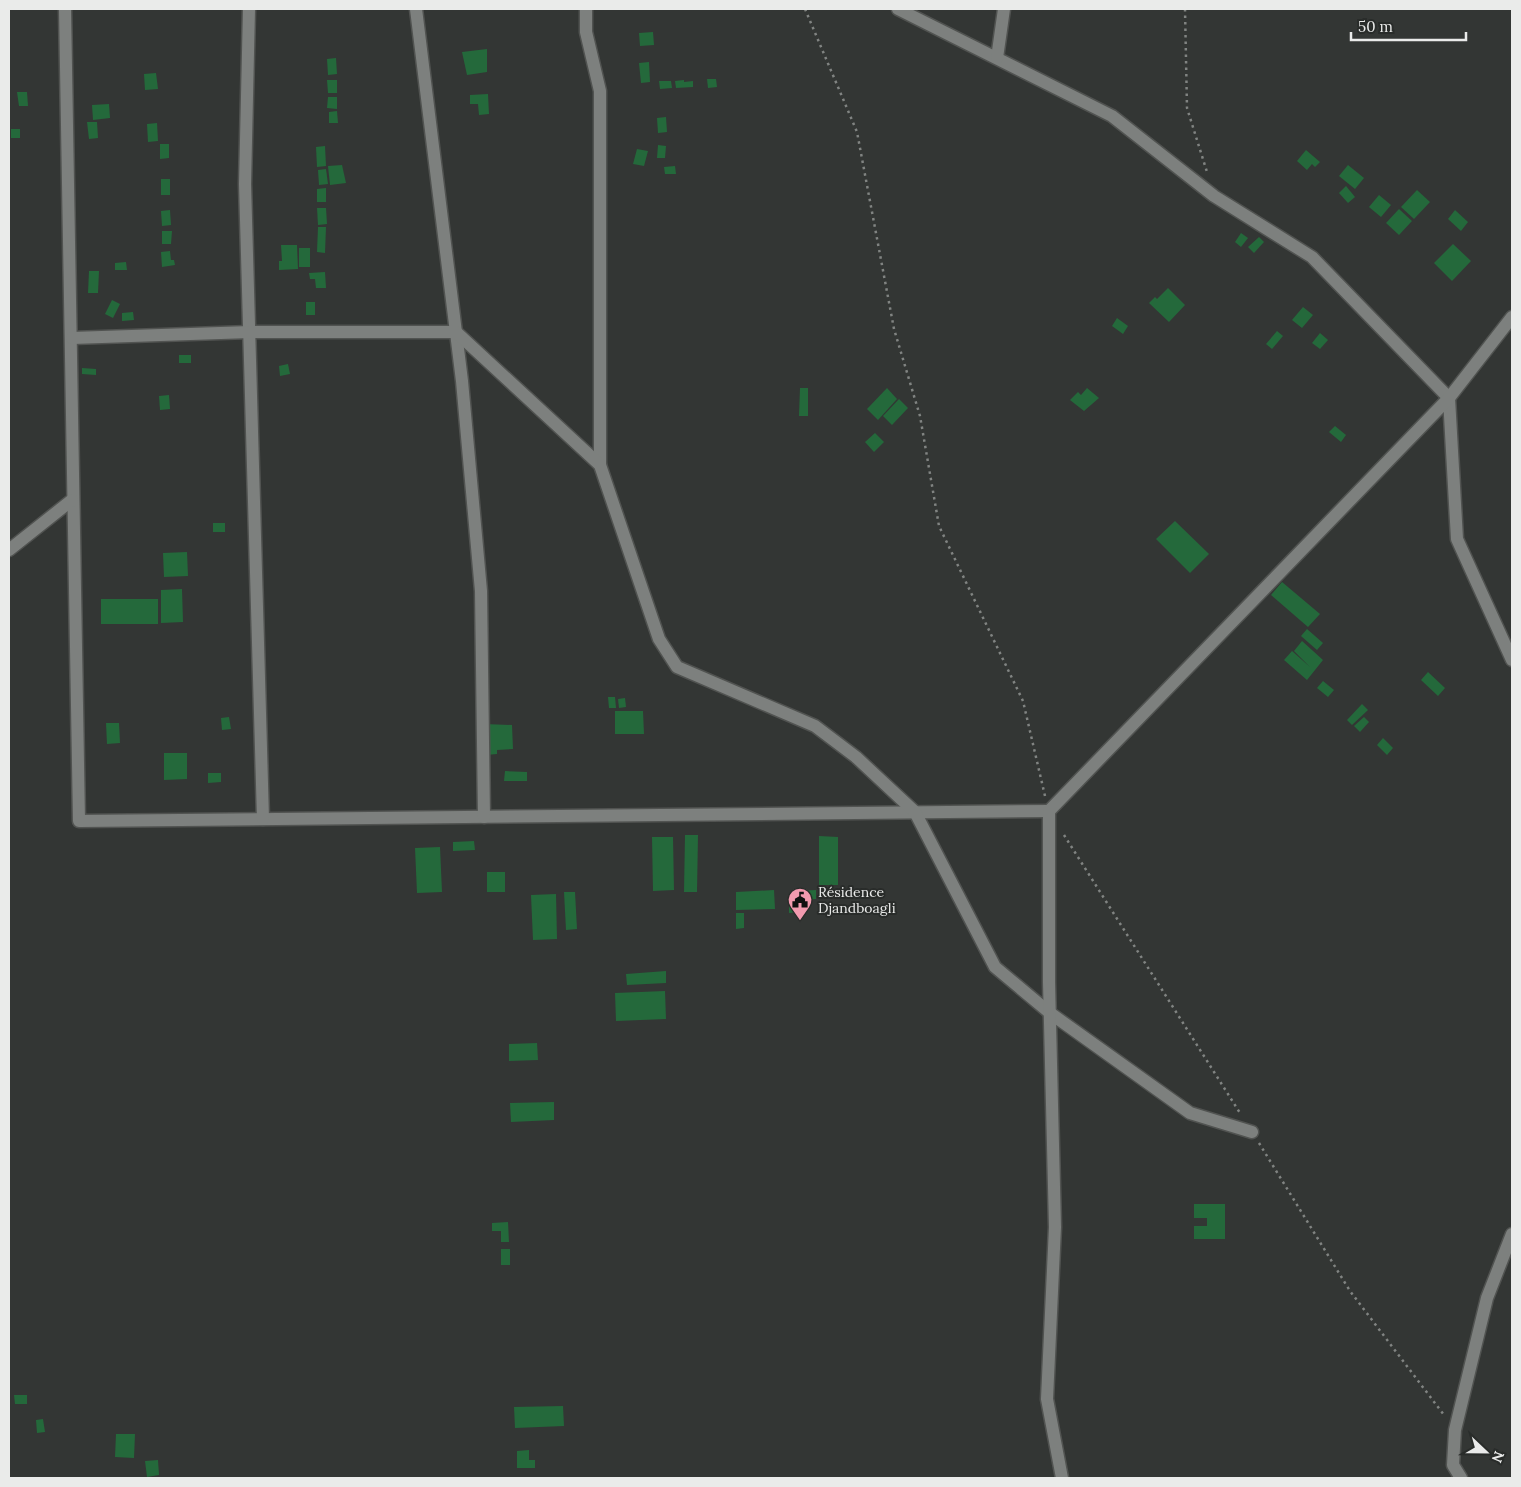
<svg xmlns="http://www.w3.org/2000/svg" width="1521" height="1487" viewBox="0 0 1521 1487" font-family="Lora,serif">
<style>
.building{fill:#24693b}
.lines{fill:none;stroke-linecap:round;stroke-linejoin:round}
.minor-casing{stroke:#515351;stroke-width:15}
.path{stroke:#818482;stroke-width:2.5;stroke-dasharray:2.5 4;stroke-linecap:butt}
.minor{stroke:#7d807e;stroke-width:12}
.labels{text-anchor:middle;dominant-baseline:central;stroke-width:4;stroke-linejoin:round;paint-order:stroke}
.poi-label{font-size:14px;fill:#eaebea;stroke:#292c2a;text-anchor:start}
</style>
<rect width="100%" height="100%" fill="#333634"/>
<g class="building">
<path d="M653,32L654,45L640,46L639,33Z"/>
<path d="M487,49V72L467,75L462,52Z"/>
<path d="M336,58L337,74L328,75L327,59Z"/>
<path d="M649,62L650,82L641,83L639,63Z"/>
<path d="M156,73L158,89L145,90L144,74Z"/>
<path d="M707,79H716L717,87L708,88Z"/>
<path d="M327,80H337V93H328Z"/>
<path d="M684,80V82L693,81V87L676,88L675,81Z"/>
<path d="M659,81H671L672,88L660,89Z"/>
<path d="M17,92H27L28,106H19Z"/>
<path d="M488,94L489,114L479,115L478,104H470V95Z"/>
<path d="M328,97H337V109L327,108Z"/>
<path d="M109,104L110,118L93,120L92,105Z"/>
<path d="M337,111L338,123H329V112Z"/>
<path d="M666,117L667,132L658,133L657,118Z"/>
<path d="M87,122H97L98,138L89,139Z"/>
<path d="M157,123L158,141L148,142L147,124Z"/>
<rect x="11" y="129" width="9" height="9"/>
<path d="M160,144H169V158L160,159Z"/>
<path d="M658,145L666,146L665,158H657Z"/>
<path d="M325,146L326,166L317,167L316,147Z"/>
<path d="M637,149L648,151L644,166L633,164Z"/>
<path d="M1306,150L1320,162L1315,167L1312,164L1307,170L1297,161Z"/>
<path d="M342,165L346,183L330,185L328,166Z"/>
<path d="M1348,165L1364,178L1355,189L1339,176Z"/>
<path d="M675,166L676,174H665L664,167Z"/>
<path d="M326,169L328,184L319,185L318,170Z"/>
<rect x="161" y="179" width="9" height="16"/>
<path d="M1346,186L1355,197L1348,203L1339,193Z"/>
<path d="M326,188V202H317V189Z"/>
<path d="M1417,190L1430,202L1414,219L1401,207Z"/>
<path d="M1379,195L1391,205L1381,217L1369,207Z"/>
<path d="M317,208H326L327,224L318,225Z"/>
<path d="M1399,209L1412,221L1399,235L1386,223Z"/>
<path d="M170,210L171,225L162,226L161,211Z"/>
<path d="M1455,210L1468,222L1461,231L1448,219Z"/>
<path d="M318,227H326L325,253L317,252Z"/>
<path d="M162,231H172L171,244H162Z"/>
<path d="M1241,233L1248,238L1241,247L1235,242Z"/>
<path d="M1259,237L1264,242L1254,253L1248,247Z"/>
<path d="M1453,244L1471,261L1452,281L1434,263Z"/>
<path d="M281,245H297L298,269L279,270V261H282Z"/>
<rect x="299" y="248" width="11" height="19"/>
<path d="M170,251L171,260H174L175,265L162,267L161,252Z"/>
<path d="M126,262L127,270H115V263Z"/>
<path d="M89,271H99L98,293H88Z"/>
<path d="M325,272L326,288H316L315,279H310L309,273Z"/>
<path d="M1168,288L1185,305L1169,322L1149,303L1155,297L1157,299Z"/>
<path d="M112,300L120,304L113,318L105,314Z"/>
<rect x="306" y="302" width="9" height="13"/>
<path d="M1303,307L1313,315L1302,328L1292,320Z"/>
<path d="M133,312L134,320L122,321V313Z"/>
<path d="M1117,318L1128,326L1123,334L1112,326Z"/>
<path d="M1277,331L1283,336L1272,349L1266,344Z"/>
<path d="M1320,333L1328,340L1320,349L1312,343Z"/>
<rect x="179" y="355" width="12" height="8"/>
<path d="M288,364L290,374L280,376L279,366Z"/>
<path d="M82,368L96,369V375L82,374Z"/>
<path d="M800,388H808V416H799Z"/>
<path d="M887,388L897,399L878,420L867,409Z"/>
<path d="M1087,388L1099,398L1084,411L1070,400L1078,392L1081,395Z"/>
<path d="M169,395L170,409L160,410L159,396Z"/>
<path d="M899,399L908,408L892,425L883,416Z"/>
<path d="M1335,426L1346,435L1341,442L1329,432Z"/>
<path d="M875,433L884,442L874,452L865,442Z"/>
<path d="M1175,521L1209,554L1190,573L1156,539Z"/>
<rect x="213" y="523" width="12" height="9"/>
<path d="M187,552L188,576L164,577L163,553Z"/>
<path d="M1282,582L1320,614L1308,627L1271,595Z"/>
<path d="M182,589L183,622L161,623V590Z"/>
<rect x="101" y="599" width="57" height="25"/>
<path d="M1307,629L1323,643L1317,650L1301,636Z"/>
<path d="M1302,641L1323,660L1307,680L1284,660L1292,651L1310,667L1294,651Z"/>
<path d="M1428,672L1445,688L1438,696L1421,680Z"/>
<path d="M1323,681L1334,690L1328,697L1317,688Z"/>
<path d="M608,697H615L616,708H609Z"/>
<path d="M625,698L626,707L619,708L618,699Z"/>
<path d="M1362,704L1368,710L1352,725L1347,720Z"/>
<path d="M615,711H643L644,734H615Z"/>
<path d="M229,717L231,729L222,730L221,718Z"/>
<path d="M1364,717L1369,722L1360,732L1354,726Z"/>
<path d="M106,723H119L120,743L107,744Z"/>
<path d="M484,724L512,725L513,749L497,750V754L486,755Z"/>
<path d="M1383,738L1393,748L1387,755L1377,745Z"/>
<path d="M164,753H187V779L164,780Z"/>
<path d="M505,771L527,772V781H504Z"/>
<path d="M208,773H221V782L208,783Z"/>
<path d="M685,835H698L697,892H684Z"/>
<path d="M819,836L838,837V885H819Z"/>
<path d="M652,837H673L674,890L653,891Z"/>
<path d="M474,841L475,850L453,851V842Z"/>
<path d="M440,847L442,892L417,893L415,848Z"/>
<rect x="487" y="872" width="18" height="20"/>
<path d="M774,890L775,909L736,910V892Z"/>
<path d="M816,890V899L794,901V891Z"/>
<path d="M564,892H575L577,929L566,930Z"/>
<path d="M556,894L557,939L533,940L531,895Z"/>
<path d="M798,902L799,912L789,913V903Z"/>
<path d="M736,913H744V928L736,929Z"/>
<path d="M666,971V983L627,985L626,974Z"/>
<path d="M665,991L666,1019L616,1021L615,993Z"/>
<path d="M537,1043L538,1060L509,1061V1044Z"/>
<path d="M554,1102V1120L511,1122L510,1103Z"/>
<path d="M1194,1204H1225V1239H1194V1226H1207V1218H1194Z"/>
<path d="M508,1222L509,1242H501V1231H492V1223Z"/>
<rect x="501" y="1249" width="9" height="16"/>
<path d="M14,1395H27V1404H15Z"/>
<path d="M563,1406L564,1426L515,1428L514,1407Z"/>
<path d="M43,1419L45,1432L37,1433L36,1420Z"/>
<path d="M116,1434H135L134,1458L115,1457Z"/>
<path d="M529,1450V1460H535V1468H517V1451Z"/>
<path d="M158,1460L159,1475L147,1477L145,1461Z"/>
</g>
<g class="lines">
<defs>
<g id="minor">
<path d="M65,9C70,279 73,550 79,821L1049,811"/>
<path d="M249,9L245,184L263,819"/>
<path d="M416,9L462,381L481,591L484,817"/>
<path d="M586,9V32L600,91V465"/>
<path d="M898,9L1112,116L1214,196L1312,257L1449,398L1457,539L1512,660"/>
<path d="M997,58L1004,9"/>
<path d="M72,338L250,332H456L600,465L659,639L677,667L815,726L856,757L915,812L995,967L1050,1013L1190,1113L1252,1132"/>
<path d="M9,550L72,500"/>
<path d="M1062,1478L1047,1399L1055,1227L1049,982V811L1449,398L1512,317"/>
<path d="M1461,1478L1453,1465L1455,1430L1487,1298L1512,1234"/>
</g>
</defs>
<use href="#minor" class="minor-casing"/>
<g class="path">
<path d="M805,9L857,132L894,329L920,416L939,526L1023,701L1045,796"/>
<path d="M1185,9L1187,108L1207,172"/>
<path d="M1064,835L1240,1113"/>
<path d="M1259,1143L1350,1291L1444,1415"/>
</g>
<use href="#minor" class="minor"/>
</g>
<defs>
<symbol id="civic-pin" viewBox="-11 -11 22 30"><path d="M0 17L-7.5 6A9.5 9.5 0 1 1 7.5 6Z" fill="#f29aaf" stroke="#292c2a"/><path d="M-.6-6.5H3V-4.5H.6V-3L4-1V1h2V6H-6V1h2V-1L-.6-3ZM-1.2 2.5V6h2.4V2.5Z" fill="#111"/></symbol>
</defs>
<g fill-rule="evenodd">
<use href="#civic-pin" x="786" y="886" width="28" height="38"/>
</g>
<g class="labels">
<g class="poi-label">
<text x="818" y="892">Résidence<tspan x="818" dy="16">Djandboagli</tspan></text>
</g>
</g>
<rect width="1521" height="1487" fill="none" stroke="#eaebea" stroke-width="20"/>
<g transform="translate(1486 1452) rotate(112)" stroke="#292c2a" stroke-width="4" paint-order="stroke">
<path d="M0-4L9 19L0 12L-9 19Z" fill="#eaebea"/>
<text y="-8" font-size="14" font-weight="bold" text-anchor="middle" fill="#eaebea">N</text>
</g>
<path d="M1351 32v8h115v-8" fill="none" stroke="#eaebea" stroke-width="2.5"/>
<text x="1358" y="32" font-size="15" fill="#eaebea" stroke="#292c2a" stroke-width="4" paint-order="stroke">50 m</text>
</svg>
